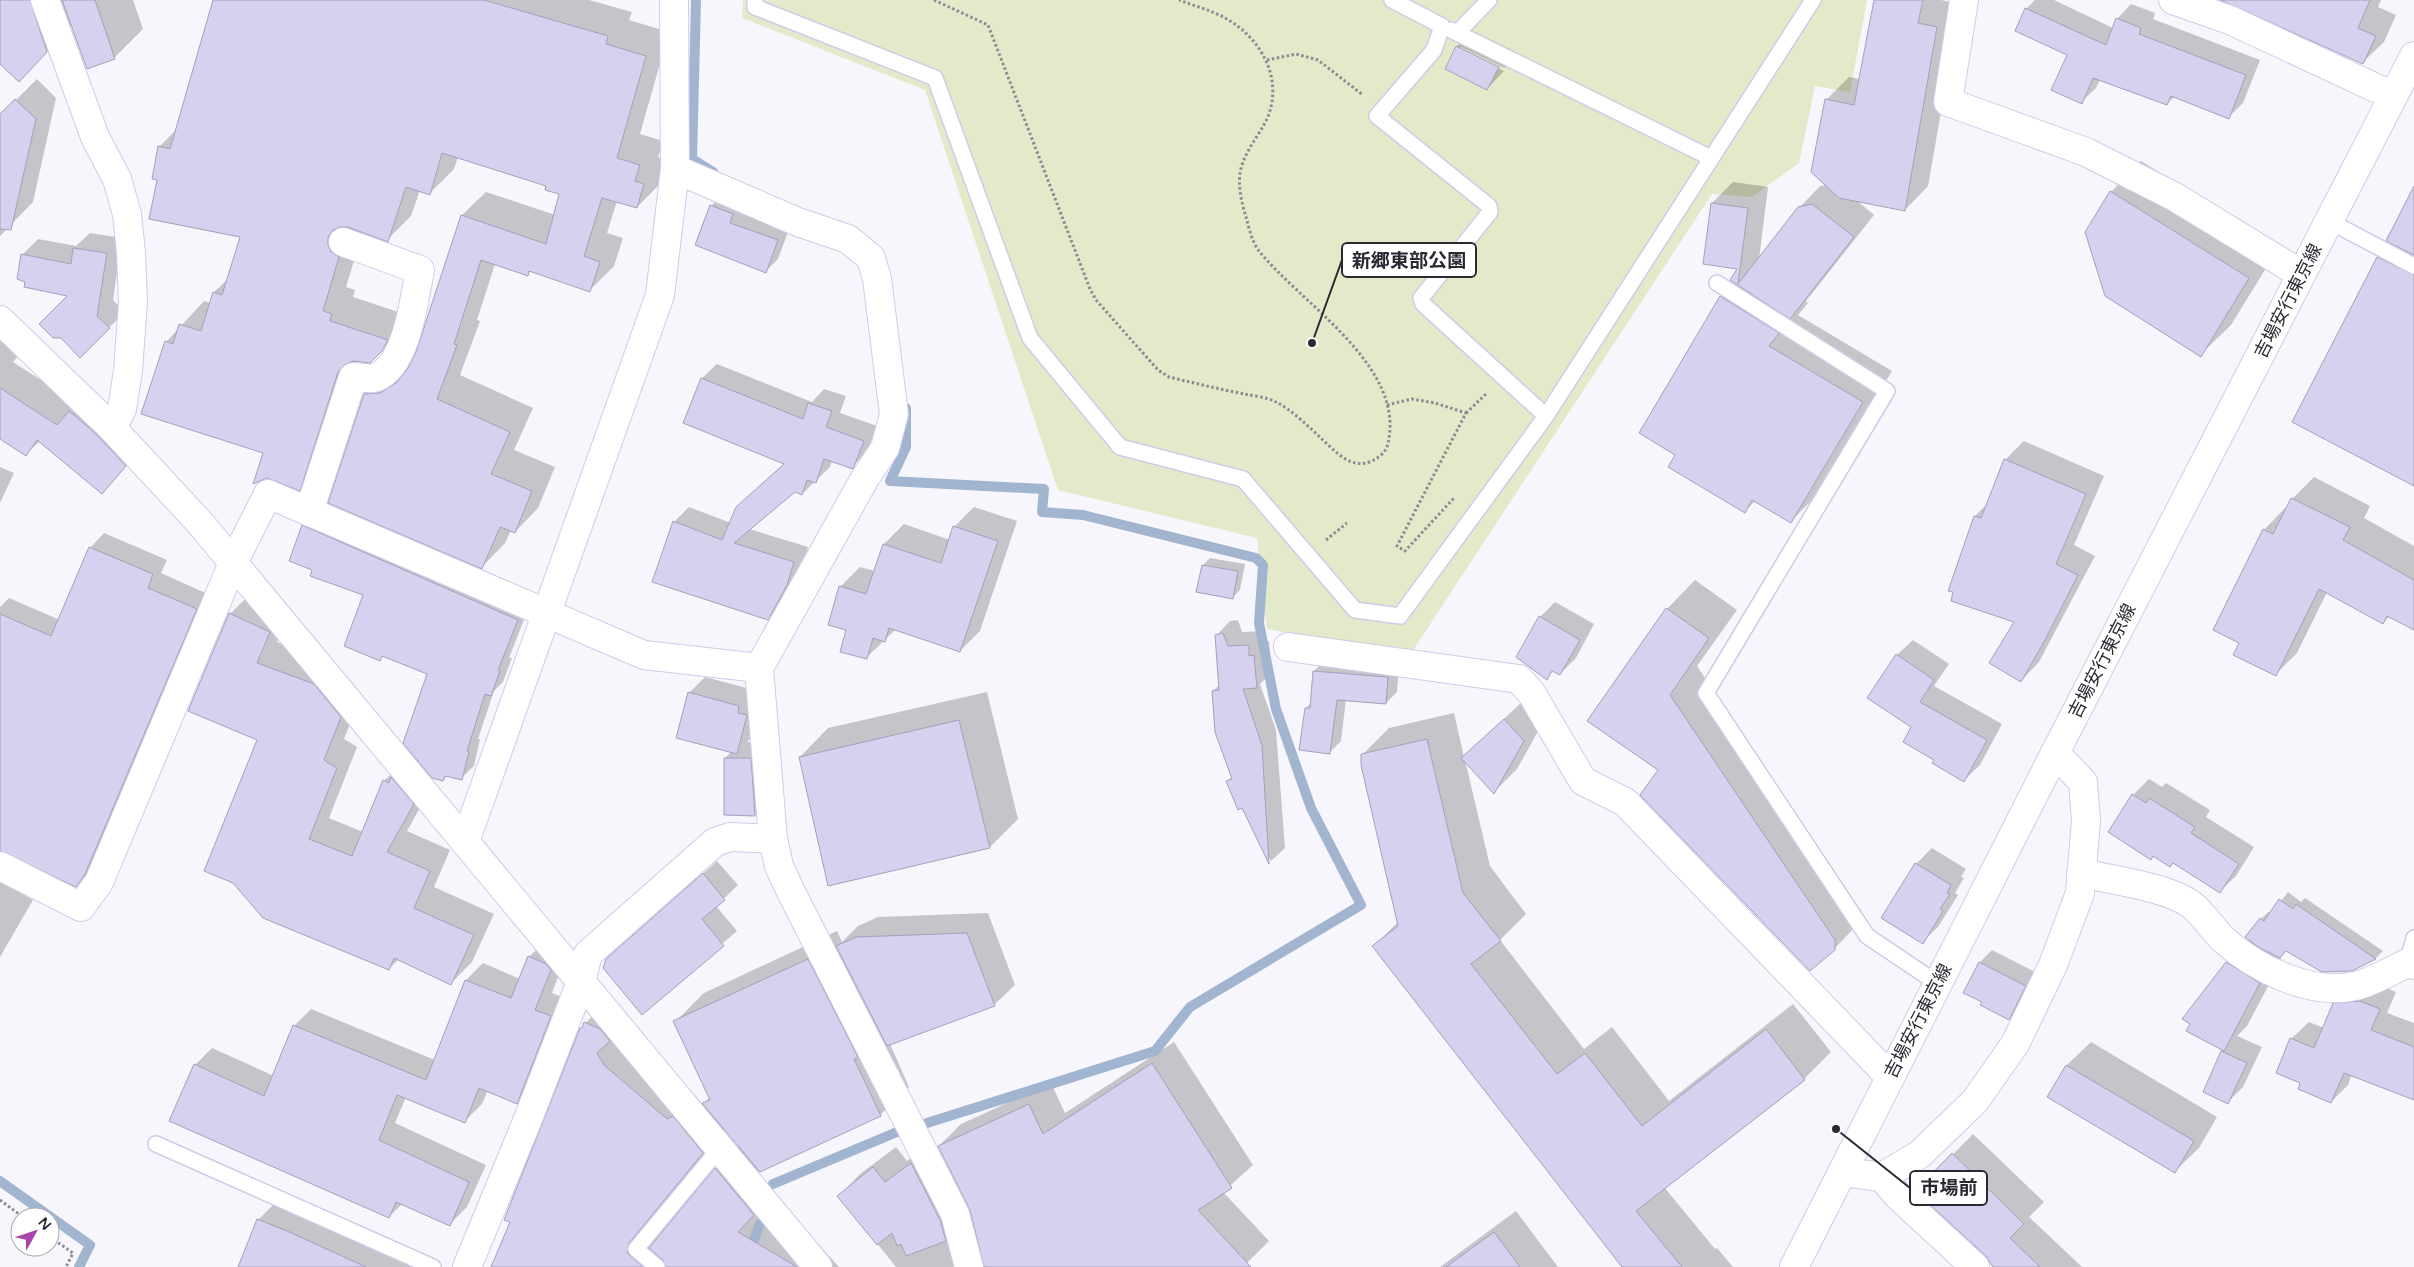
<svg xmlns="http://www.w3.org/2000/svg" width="2414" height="1267" viewBox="0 0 2414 1267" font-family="'Varela Round','Noto Sans JP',sans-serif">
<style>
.green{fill:#e2eac9}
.shadow{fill:#0003;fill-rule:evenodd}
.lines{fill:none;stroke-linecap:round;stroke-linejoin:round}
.stream{stroke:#a2b5d0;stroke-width:10}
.building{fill:#d7d0ee;stroke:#a59fbb}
.service-casing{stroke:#d1cae8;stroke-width:18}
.minor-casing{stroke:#d1cae8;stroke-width:30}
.secondary-casing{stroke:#d1cae8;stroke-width:30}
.path{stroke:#8c8a93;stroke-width:3;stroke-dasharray:2.5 2.5;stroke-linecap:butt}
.service{stroke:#fff;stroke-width:15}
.minor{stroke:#fff;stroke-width:28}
.secondary{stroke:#fff;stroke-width:28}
.labels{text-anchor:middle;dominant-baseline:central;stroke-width:4;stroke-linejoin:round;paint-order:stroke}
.street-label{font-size:18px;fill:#2b2833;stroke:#fff}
.leader{fill:none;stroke:#2b2833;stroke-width:2}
.callout-dot{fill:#2b2833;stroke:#fff;stroke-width:2}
.callout{fill:#fff;stroke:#2b2833;stroke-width:2}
.callout-label{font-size:19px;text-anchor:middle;font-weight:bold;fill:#2b2833}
</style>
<rect width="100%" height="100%" fill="#f7f6fc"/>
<path class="green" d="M743,0H1867L1850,92L1815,86L1799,163L1752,197L1712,194L1410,655L1267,629L1257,538L1058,490L925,90L742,18Z"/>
<g class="shadow">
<path d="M0,0H133L143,29L114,58L72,25L19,80L0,62Z"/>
<path d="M214,0H589L632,12L629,20L669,32L640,134L663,141L658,157L667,160L661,183L637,207L617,201L607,233L623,238L614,266L590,290L531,271L527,274L495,264L477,320L480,321L460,375L533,408L514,450L555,467L538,508L515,532L511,530L505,543L482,567L365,394L389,370L405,369L411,366L417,353L462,215L486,192L555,215L560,193L548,185L458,157L454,169L430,193L420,190L411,216L387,240L363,231L346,287L355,290L353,297L410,316L406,325L370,361H357L323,465L299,489L166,342L204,301L211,303L214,292L229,278L241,236L159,179V147L177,129Z"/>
<path d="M1875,0H1941L1960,4L1928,186L1905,210L1856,200L1874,215L1806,301L1808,303L1798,315L1892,371L1821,491L1791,521L1755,501L1745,511L1677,454L1722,297L1736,283L1739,268L1712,203L1733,182L1768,187L1759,259L1799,208L1820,186L1827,185L1826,100L1849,77L1860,79Z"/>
<path d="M2035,0H2054L2113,28L2117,19L2131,4L2155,13L2153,19L2260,60L2243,103L2228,118L2174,97L2167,104L2100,79L2096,88L2081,102L2069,54L2026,9Z"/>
<path d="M2235,0H2381L2378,7L2396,15L2384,42L2363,62Z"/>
<path d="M1473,31L1514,51L1505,68L1461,47V50L1504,71L1487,89L1446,68L1457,46Z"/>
<path d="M37,79L56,98L33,202L0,236V116Z"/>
<path d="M2141,161L2279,247L2231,325L2200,355L2111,192Z"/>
<path d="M724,193L790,227L778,259L765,272L711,206Z"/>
<path d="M2414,194V485L2378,258L2393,243L2387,240V237Z"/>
<path d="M90,233L122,238L113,300L125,312L80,356L69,296L18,278L23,254L38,239L76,246Z"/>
<path d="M0,330L30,341L13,362L78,404L116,412L146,444L102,493L40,441L26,454L0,437Z"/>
<path d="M717,364L812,402L824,389L846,396L840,413L877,426L867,452L852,467L832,460L830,467L802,494L794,491L749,529L808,547L802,569L782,603L768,618L674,522L689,507L731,523L737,507L785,463L685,423L702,378Z"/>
<path d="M2024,441L2104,476L2074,545L2095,556L2039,662L2021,681L2015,621L1975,516L1988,503L2005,460Z"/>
<path d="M0,467L14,473L0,503Z"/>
<path d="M2314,477L2370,506L2364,518L2414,546V629L2390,616L2383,622L2327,592L2297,653L2276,674L2241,642L2264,530L2285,508L2287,509L2292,499Z"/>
<path d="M974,507L1017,521L980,631L960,651L896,629L866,658L848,629L840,587L860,567L875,571L884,544L904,524L950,540L954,527Z"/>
<path d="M315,514L529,607L509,658H512L503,682L494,691L478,739H480L474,766L461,778L447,775L443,780L428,673L383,655L379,659L365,595L314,569L303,526Z"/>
<path d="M104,533L167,560L161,573L210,595L90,871L76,886L0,849V607L9,598L60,620L90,548Z"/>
<path d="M1210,558L1245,564L1240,590L1232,598L1203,565Z"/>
<path d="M1695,580L1737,610L1697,666L1862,912V920L1834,949L1660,770L1589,720L1667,609Z"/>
<path d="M251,593L290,611L277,642L335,664L361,696L344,739L357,747L329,818L363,832L384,781L405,760L434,783L407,831L450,850L434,887L494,914L472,962L451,983L399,959L389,969L263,917L259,739L230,614Z"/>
<path d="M1555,602L1594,624L1576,658L1560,674L1554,670L1546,678L1540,617Z"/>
<path d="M1238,620L1242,632L1263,631V642L1269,641L1271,673L1260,684L1276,730L1285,848L1271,861L1227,782L1232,776L1213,691L1220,684L1216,636L1230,621Z"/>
<path d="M1913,640L1949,664L1934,686L2002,724L1980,765L1964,780L1913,726L1897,655Z"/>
<path d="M1325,660L1399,666L1397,692L1386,703L1346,699L1341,741L1330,752L1306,708L1311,703L1314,671Z"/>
<path d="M705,677L754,690L752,737L747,742L766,743L771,799L755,815L726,814L725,758L732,751L689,693Z"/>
<path d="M987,692L1018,819L990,847L800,757L828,728Z"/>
<path d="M1528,696L1546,717L1517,769L1494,792L1465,760L1490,866L1526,914L1500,940L1584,1049L1612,1027L1669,1101L1793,1004L1831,1052L1804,1079L1664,1187L1715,1249L1717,1248L1733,1267H1624L1374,946L1398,922L1362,755L1389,728L1454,713L1464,757Z"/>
<path d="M2149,779L2162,787L2166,783L2210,810L2206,817L2254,847L2236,876L2220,891L2174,862L2110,832L2133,795Z"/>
<path d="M1932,848L1966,869L1961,877L1964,878L1955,893L1958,895L1938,927L1922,942L1883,918L1916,864Z"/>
<path d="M0,858L22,873L13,889L33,900L0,957Z"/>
<path d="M717,861L738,885L716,906L737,931L642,1013L607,960Z"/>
<path d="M2288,892L2301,902L2305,898L2383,951L2376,958L2352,969L2287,950L2279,957L2282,960L2247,1026L2237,1036L2262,1047L2243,1087L2228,1102L2222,1052L2227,963L2251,939L2261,919L2268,912L2271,914Z"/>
<path d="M988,913L1015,985L994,1005L890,1044L909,1087L880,1115L758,1172L775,1192L759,1210L820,1246L839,1267H493L581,1028L607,1001L622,1008L631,1019L618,1032L690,1098L695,1095L703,1105L710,1097L675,1022L704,993L837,931L842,942L858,926L878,917ZM725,1129L739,1146L716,1169L658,1239L651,1234L648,1224Z"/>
<path d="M546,940L567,953L552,993L567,999L534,1085L517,1102L488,1090L482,1104L465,1121L406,1097L395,1123L486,1165L467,1207L450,1224L403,1203L389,1217L195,1065L212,1048L274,1076L294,1026L311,1009L435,1060L466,980L483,963L520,979L529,957Z"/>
<path d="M1992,950L2037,973L2021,1006L2009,1019L1980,962Z"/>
<path d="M2378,984L2396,992L2387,1013L2414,1023V1099L2352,1074L2348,1085L2331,1102L2302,1082L2291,1039L2309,1022L2324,1028L2334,1004L2352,987Z"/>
<path d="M1174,1042L1253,1165L1223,1192L1269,1241L1243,1267H896L839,1196L860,1174L896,1147L907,1161L933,1142L979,1256L984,1259L970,1207L939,1146L961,1124L1051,1083L1065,1113Z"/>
<path d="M2091,1042L2217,1117L2199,1148L2175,1171L2049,1097L2067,1065Z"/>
<path d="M1973,1134L2044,1202L2029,1217L2082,1267H1997L1917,1191Z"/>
<path d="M280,1198L441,1267H239L258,1220Z"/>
<path d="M1516,1211L1558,1267H1440Z"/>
</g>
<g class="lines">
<g class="stream">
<path d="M696,0L692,159L713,172"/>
<path d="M906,408V447L890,481L1044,489L1042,512L1083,515L1256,558L1263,565L1259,623L1276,709L1311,808L1361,905L1190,1007L1155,1051L927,1123"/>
<path d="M0,1181L90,1245L79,1267"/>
<path d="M773,1184L897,1132"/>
<path d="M744,1267L760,1223"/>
</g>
</g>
<g class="building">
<path d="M0,0H30L47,52L19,82L0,64Z"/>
<path d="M62,0H95L115,59L87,69Z"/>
<path d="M213,0H484L608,36L606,44L646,56L617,158L640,165L635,181L644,184L637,208L602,198L584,256L600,262L590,292L529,271L528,276L481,260L454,344L457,345L437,399L510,432L491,474L532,491L515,533L500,527L482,569L328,503L364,394L380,393L396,383L408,368L416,352L461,215L546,244L559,194L545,190L546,186L442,153L430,195L406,187L388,242L348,227H340L333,230L328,237V245L331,252L339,257L323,311L332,314L330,321L388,340L382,351L370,363L353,361L344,365L338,372L300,491L267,478L253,484L263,453L141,414L165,341L173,344L179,324L201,331L213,292L222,295L240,237L149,219L157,180L152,179L158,146L170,149Z"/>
<path d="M1874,0H1923L1918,23L1937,27L1905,211L1839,198L1811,172L1825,99L1854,105Z"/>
<path d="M2220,0H2370L2358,28L2376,36L2363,64Z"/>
<path d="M2025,8L2106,45L2116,18L2141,28L2139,34L2246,75L2229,119L2171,96L2167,105L2093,78L2082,104L2051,90L2067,55L2015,31Z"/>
<path d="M1456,46L1499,67L1487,90L1445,69Z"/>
<path d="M15,99L36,119L11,230L0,229V114Z"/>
<path d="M2414,186V255L2386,241Z"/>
<path d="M2110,191L2249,278L2201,357L2105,296L2085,232Z"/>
<path d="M1711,203L1748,208L1738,284L1798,207L1812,204L1854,237L1790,319L1730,280L1737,269L1703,264Z"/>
<path d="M710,205L733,214L730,223L778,240L766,273L695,245Z"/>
<path d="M73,248L107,253L97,316L110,328L80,358L61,338H53L39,324L67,296L24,287L25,282L17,279L21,254L71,264Z"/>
<path d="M2377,257L2414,275V486L2292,422Z"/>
<path d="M1720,296L1779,333L1769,346L1863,402L1791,523L1752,500L1745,513L1668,467L1675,455L1639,433Z"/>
<path d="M701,378L803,419L808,403L832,411L826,427L864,441L853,469L824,459L816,483L807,480L802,495L795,492L734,543L794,562L787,585L768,620L652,582L673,521L722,540L736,507L784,464L683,423Z"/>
<path d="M0,388L57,425L69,411L95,433L126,466L102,494L37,440L26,456L0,439Z"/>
<path d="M2004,459L2086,494L2056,564L2078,575L2044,642L2021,682L1989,663L2014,622L1951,601L1953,592L1948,591L1974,516L1981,518Z"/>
<path d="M2291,498L2350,527L2343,540L2414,580V630L2387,616L2383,624L2319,589L2276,676L2233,655L2239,643L2213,630L2263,529L2273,534Z"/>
<path d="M302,525L518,620L498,670L500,671L491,696L485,694L467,751L469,752L462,780L445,776L443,781L432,778L403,743L427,674L382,656L380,661L344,646L363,595L310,576L312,570L289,561Z"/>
<path d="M953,526L998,541L960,652L889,628L885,642L873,638L867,659L840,652L846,630L828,625L839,586L866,594L883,544L941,563Z"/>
<path d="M89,547L153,574L148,588L197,609L85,874L76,887L0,851V614L51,636Z"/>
<path d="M1202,565L1238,571L1233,599L1196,592Z"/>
<path d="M1666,608L1709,638L1670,695L1835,940V950L1810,971L1640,795L1658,770L1587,721Z"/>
<path d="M229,613L270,632L257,663L314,684L341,717L324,760L337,768L309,839L352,856L383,780L389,783L391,777L414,804L387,852L430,871L414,908L474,935L451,985L394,958L389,970L263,918L233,883L204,871L257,740L188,711Z"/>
<path d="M1539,616L1580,640L1560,675L1552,671L1547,680L1516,657Z"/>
<path d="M1223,633L1228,646L1249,645V656L1254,655L1257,688L1243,689L1262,745L1269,864L1242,808L1238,810L1226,781L1232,779L1215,732L1212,691L1219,690L1215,635Z"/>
<path d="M1896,654L1934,680L1920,702L1987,740L1964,782L1932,763L1934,760L1903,742L1911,727L1867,698Z"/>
<path d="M1313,671L1388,677L1386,704L1337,700L1330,754L1299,750L1305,708H1310Z"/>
<path d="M688,692L739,706L738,713L747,715L737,754L676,738Z"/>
<path d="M1504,719L1524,741L1494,794L1461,758Z"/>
<path d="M959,720L990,848L828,886L799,757Z"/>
<path d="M1427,739L1463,893L1501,941L1471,964L1557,1074L1585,1053L1642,1126L1766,1029L1805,1080L1636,1211L1682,1267H1622L1372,946L1398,926L1361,765V754Z"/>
<path d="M724,758H751L755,816L724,815Z"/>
<path d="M2132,794L2146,803L2149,798L2195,827L2191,833L2239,864L2220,893L2173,863L2170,867L2153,856L2151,860L2108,832Z"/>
<path d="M1915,863L1951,885L1947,893L1950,894L1940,909L1943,911L1923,944L1881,918Z"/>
<path d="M703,873L725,900L702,919L724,946L642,1015L603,968L606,959Z"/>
<path d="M2279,899L2293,909L2296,904L2376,959L2352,971L2322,972L2286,951L2280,958L2260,948L2245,937L2260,918L2264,921Z"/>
<path d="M967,933L995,1006L887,1046L836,946L856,937Z"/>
<path d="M528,956L546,964L551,970L535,1010L551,1016L517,1104L479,1088L465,1123L397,1095L379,1140L469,1182L450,1226L396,1202L389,1218L169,1121L194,1064L264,1096L293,1025L426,1080L465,980L511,998Z"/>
<path d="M808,959L858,1057L854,1059L881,1116L760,1172L702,1103L710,1100L673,1021Z"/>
<path d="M1979,962L2026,986L2009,1020L1980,1005L1982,1002L1963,993Z"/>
<path d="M2226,962L2260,983L2224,1051L2186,1031L2190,1024L2182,1019Z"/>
<path d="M2360,1001L2380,1009L2371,1030L2414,1047V1100L2344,1073L2331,1103L2298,1089L2300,1083L2276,1073L2290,1038L2314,1048L2333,1003Z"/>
<path d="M584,1022L600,1029L610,1041L597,1053L604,1065L667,1119L673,1116L703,1153L629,1243L627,1253L643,1267H491L510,1222L504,1220L580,1028H582Z"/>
<path d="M2221,1051L2247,1063L2228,1104L2203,1092Z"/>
<path d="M1152,1063L1232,1188L1198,1210L1251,1267H984L970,1210L938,1146L1029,1104L1043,1134Z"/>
<path d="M2066,1065L2194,1141L2175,1173L2047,1097Z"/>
<path d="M1952,1153L2024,1224L2010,1238L2040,1267H1993L1986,1256L1915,1191Z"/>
<path d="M911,1163L940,1220L946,1241L906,1256L901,1244L897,1246L892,1233L877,1245L837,1196L873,1167L885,1182Z"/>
<path d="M715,1168L754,1215L738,1232L797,1267H666L663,1260L649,1248Z"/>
<path d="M257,1219L287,1231L366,1267H238Z"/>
<path d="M1494,1232L1520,1267H1446Z"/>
</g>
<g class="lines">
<defs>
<g id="service">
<path d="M755,0V7L935,78L1030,338L1120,447L1243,479L1355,610L1400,616L1546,416L1423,304L1421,298L1490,212L1489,206L1377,116L1434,50L1442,26L1392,0"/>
<path d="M1451,30L1457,33L1489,0"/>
<path d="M1457,33L1711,158"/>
<path d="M2329,221L2414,266"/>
<path d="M1717,283L1887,391L1706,693L1867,936L1937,983"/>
<path d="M1546,416L1813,0"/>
<path d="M2407,963L2414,938"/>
<path d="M156,1144L433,1267"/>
<path d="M657,1267L636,1249L719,1149"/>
</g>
<g id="minor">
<path d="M45,0L95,137L117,179L127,214L131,253L133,302L128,371L122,409L112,428"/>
<path d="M1964,0L1948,102L2086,152L2175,197L2301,274"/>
<path d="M2173,0L2230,20L2393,96"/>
<path d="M675,169L798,222L848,239L871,258L877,279L894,414L885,448L865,478L759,668L773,839L779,866L791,892L955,1214L969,1267"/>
<path d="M0,320L112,428L201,524L818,1267"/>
<path d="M309,512L353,377C360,377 371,380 377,377C407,364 414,300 420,270L343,242"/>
<path d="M1288,647L1519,679L1532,694L1583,781L1625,802L1890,1077"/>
<path d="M465,842L660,295L675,169L674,0"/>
<path d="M0,866L81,907L99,882L233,563L268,494L644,655L759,668"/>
<path d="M2081,873C2112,880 2170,887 2193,906C2205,916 2213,930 2224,940C2256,969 2311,996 2355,986C2372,982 2391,971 2407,963L2414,965"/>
<path d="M1843,1172L1882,1177L1920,1154L1975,1101L2015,1044L2053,965L2080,893L2086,821L2083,782L2055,753"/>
<path d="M1882,1177L1898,1196L1975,1267"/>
<path d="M467,1267L528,1119L581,982L588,954L715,842L730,837L773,839"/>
</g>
<path id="secondary" d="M1794,1267L2055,753L2414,56"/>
</defs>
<use href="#service" class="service-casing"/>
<use href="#minor" class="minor-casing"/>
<use href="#secondary" class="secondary-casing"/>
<g class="path">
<path d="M934,0L988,25L1090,289L1096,300L1158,370L1169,377C1194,383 1219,389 1244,394C1254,396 1267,397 1276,402C1292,410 1309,427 1323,440C1340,456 1357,475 1381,455C1389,448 1389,439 1390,429C1393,358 1299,301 1259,251C1252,242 1249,228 1246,217C1242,204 1238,188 1240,173C1243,155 1256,139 1265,123C1286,82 1262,38 1225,18C1211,10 1194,6 1179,0"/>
<path d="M1267,60L1296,54L1318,60L1363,95"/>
<path d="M1387,405L1412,399L1435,403L1466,413L1397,546L1405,551L1454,498"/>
<path d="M1466,413L1487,393"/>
<path d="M1326,540L1347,523"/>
<path d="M0,1200L23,1217"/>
<path d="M50,1237L73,1253L66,1267"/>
</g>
<use href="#service" class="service"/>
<use href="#minor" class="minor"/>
<use href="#secondary" class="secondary"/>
</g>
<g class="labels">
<g class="street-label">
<text transform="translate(2288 301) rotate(-63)">吉場安行東京線</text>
<text transform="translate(2102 661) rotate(-63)">吉場安行東京線</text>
<text transform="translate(1918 1021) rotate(-63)">吉場安行東京線</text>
</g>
</g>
<path class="leader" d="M1312 343L1342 260M1836 1129L1910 1188"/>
<g class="callout-dot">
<circle cx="1312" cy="343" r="5"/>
<circle cx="1836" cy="1129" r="5"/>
</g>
<g class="callout">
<rect x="1342" y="243" width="134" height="34" rx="5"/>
<rect x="1910" y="1171" width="77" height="34" rx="5"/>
</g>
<g class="callout-label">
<text x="1409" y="267">新郷東部公園</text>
<text x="1949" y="1194">市場前</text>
</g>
<g transform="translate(35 1232) rotate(50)"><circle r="24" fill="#ffffff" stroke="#aaa9ad"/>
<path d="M0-4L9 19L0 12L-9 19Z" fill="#a845aa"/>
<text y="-8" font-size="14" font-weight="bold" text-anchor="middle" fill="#2b2833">N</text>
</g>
</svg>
